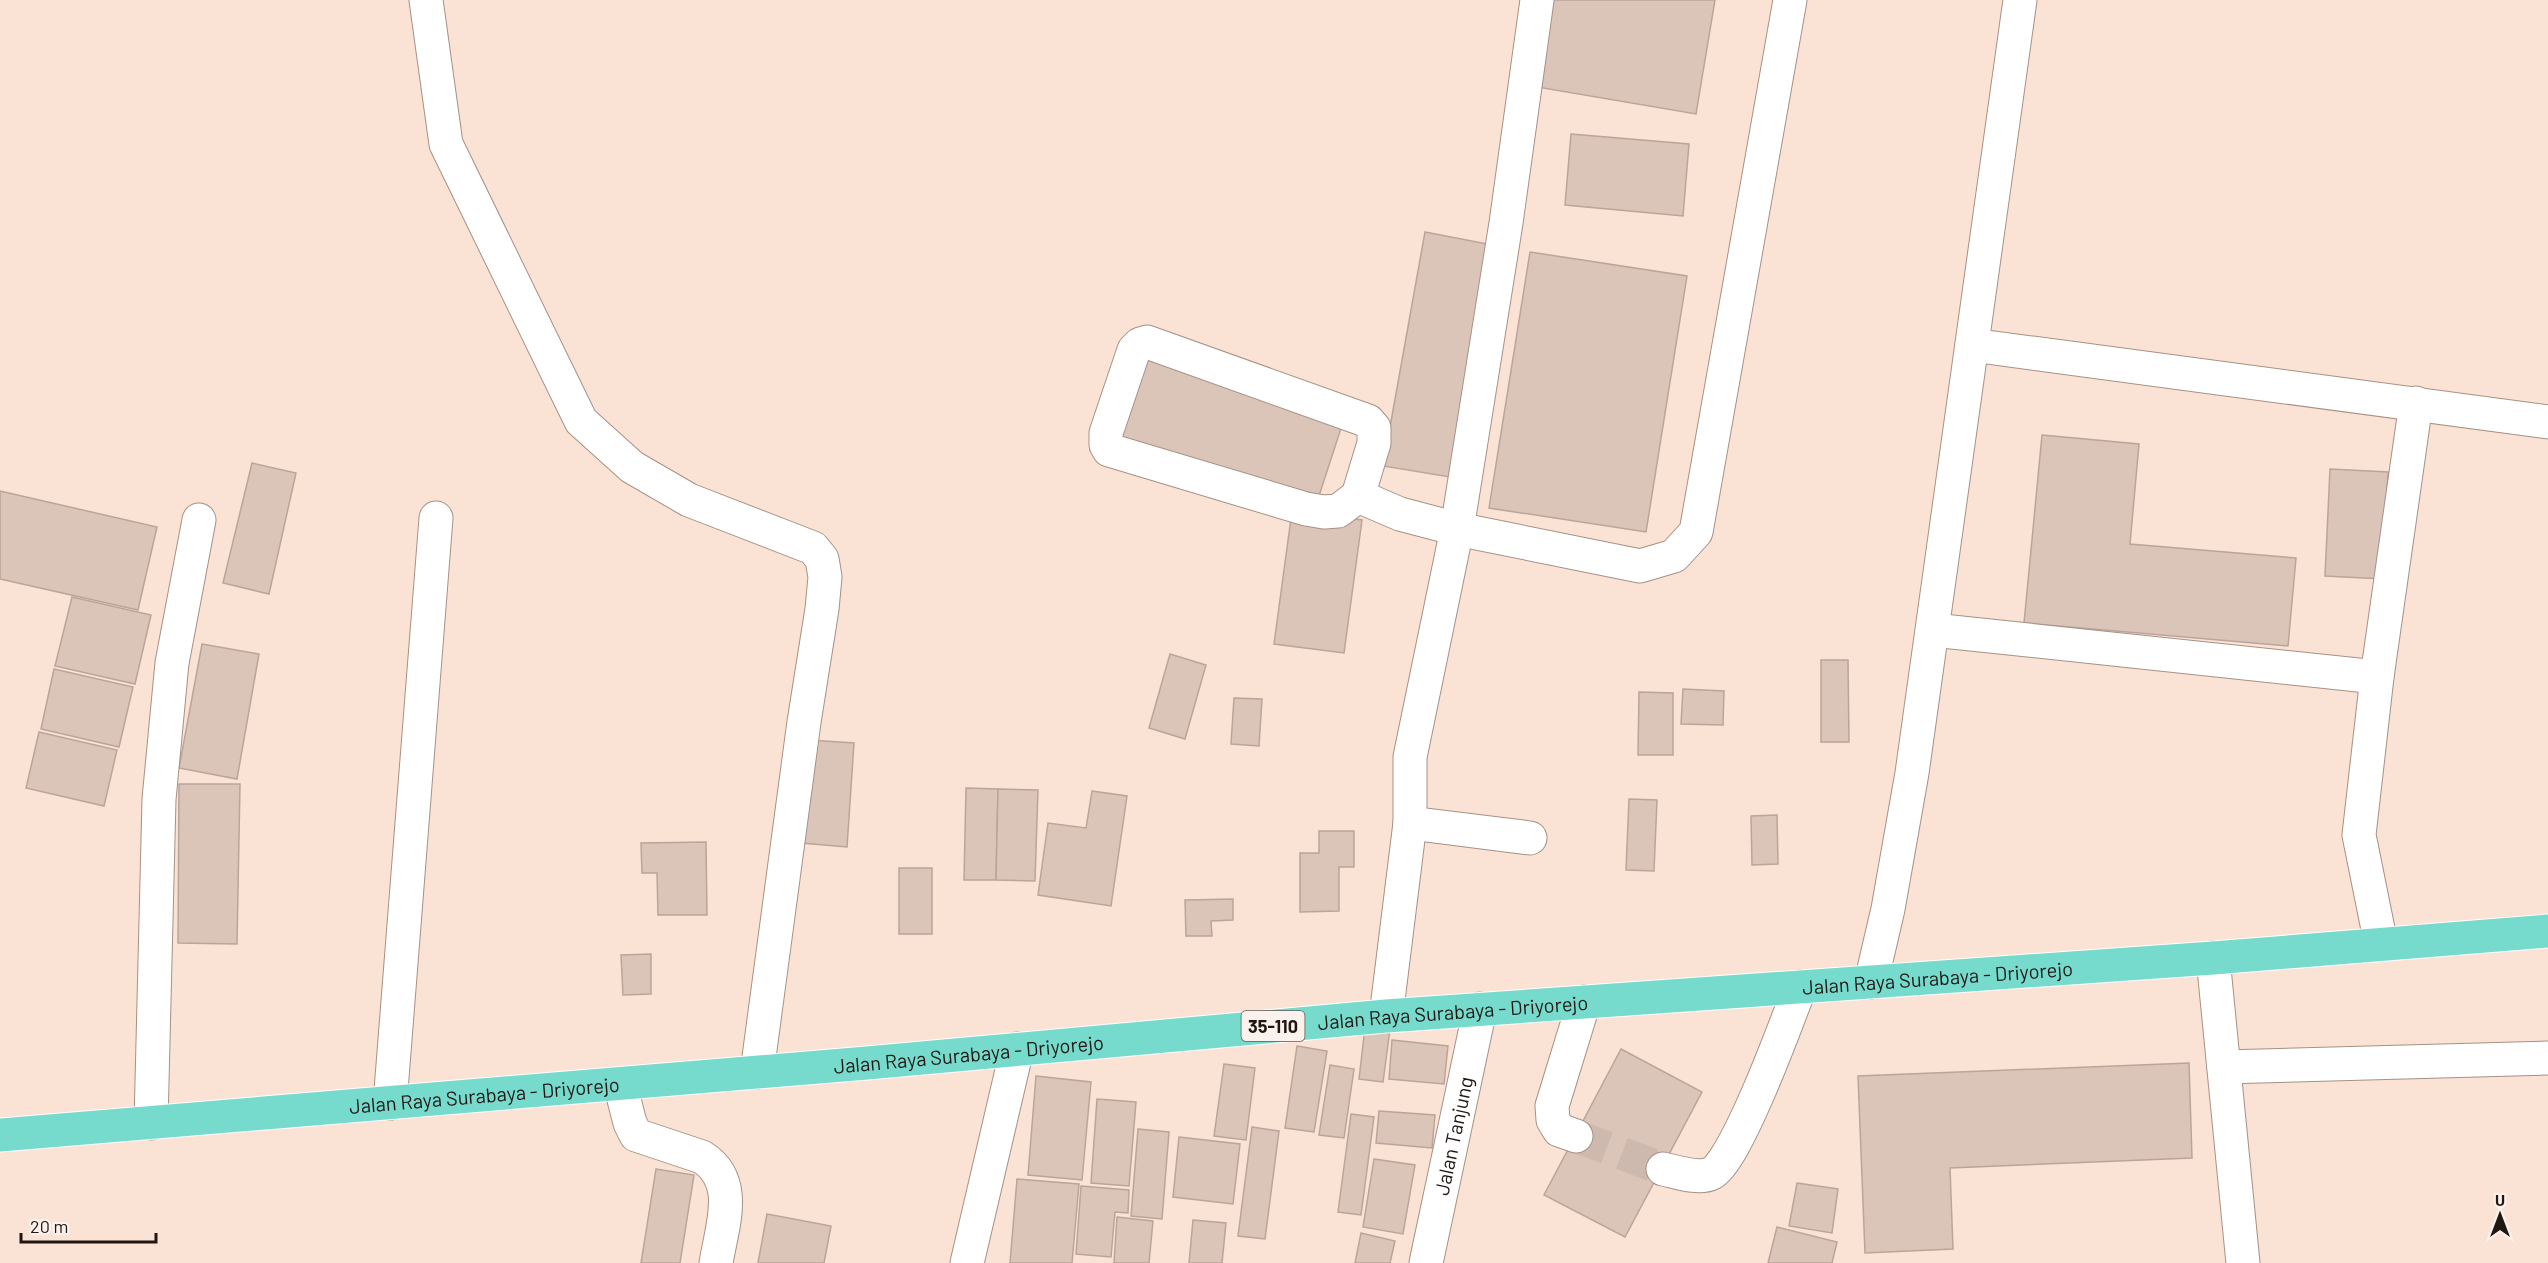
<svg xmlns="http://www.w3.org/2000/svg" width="2548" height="1263" viewBox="0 0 2548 1263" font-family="Barlow,sans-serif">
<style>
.building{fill:#dbc4b8;stroke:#bba499;stroke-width:1.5}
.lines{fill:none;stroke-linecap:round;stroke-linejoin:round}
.minor-tunnel{stroke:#ceb9ae;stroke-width:33;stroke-dasharray:33 16;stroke-linecap:butt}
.minor-casing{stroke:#a79185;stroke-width:35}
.major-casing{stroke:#fff;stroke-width:35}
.minor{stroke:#fff;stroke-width:33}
.major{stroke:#76dacd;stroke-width:33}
.labels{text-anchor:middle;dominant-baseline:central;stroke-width:5;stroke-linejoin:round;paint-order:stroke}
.shield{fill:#fcf2ed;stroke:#625954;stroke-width:1.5}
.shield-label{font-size:18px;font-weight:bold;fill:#201713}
.street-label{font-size:20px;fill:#201713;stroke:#fcf2ed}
</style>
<rect width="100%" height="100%" fill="#fae2d5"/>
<g class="building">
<path d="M1546,0H1715L1696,114L1531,86Z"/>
<path d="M1571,134L1689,144L1683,216L1565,205Z"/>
<path d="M1425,232L1498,246L1456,478L1383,466Z"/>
<path d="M1530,252L1687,276L1646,532L1489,508Z"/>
<path d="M1146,352L1345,416L1316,505L1117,440Z"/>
<path d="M2042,435L2139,444L2130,544L2296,558L2288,646L2024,623Z"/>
<path d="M252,463L296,473L269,594L223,583Z"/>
<path d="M2330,469L2388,472L2383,579L2325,576Z"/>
<path d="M0,491L157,527L138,610L0,579Z"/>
<path d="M1292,511L1362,520L1344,653L1274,644Z"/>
<path d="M72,597L151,615L135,684L55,666Z"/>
<path d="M202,644L259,654L237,779L179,768Z"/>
<path d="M1170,654L1206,665L1185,739L1149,728Z"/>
<path d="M1821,660H1848L1849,742H1821Z"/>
<path d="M54,669L133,687L119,747L41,729Z"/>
<path d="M1683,689L1724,691L1723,725L1681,724Z"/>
<path d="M1639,692L1673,693V755H1638Z"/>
<path d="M1234,698L1262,699L1259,746L1231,744Z"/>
<path d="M39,732L117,750L104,806L26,788Z"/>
<path d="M809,740L854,743L847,847L801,843Z"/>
<path d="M179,784H240L237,944L178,943Z"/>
<path d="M966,788L998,789L996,880H964Z"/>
<path d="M998,789L1038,790L1035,881L996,880Z"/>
<path d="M1092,791L1127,796L1111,906L1038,895L1048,823L1086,828Z"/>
<path d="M1629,799L1657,800L1654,871L1626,870Z"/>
<path d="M1777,815L1778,864L1752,865L1751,816Z"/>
<path d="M1319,831H1354V867H1339V911L1300,912V853H1319Z"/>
<path d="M706,842L707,915H658L657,873H642L641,843Z"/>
<rect x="899" y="868" width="33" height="66"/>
<path d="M1233,899V920L1211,921L1212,936H1186L1185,900Z"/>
<path d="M651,954V994L623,995L621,955Z"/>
<path d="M1366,1019L1391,1022L1383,1082L1359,1079Z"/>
<path d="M1392,1040L1448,1046L1444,1084L1389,1079Z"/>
<path d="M1297,1046L1327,1051L1314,1132L1285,1128Z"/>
<path d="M1621,1049L1702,1092L1625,1237L1544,1195Z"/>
<path d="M2189,1063L2192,1158L1950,1168L1953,1249L1865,1253L1858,1076Z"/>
<path d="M1224,1064L1255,1068L1246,1140L1214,1136Z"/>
<path d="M1330,1065L1354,1069L1344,1138L1319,1135Z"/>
<path d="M1036,1076L1091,1082L1082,1180L1028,1175Z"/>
<path d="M1097,1099L1136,1102L1129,1186L1091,1183Z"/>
<path d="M1379,1111L1435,1115L1432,1148L1376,1143Z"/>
<path d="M1351,1114L1374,1117L1361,1215L1338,1212Z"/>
<path d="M1252,1127L1279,1131L1265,1239L1238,1236Z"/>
<path d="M1138,1129L1169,1132L1162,1219L1131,1216Z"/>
<path d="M1179,1137L1240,1144L1233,1204L1173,1197Z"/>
<path d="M1374,1159L1415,1165L1403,1234L1363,1227Z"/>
<path d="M656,1169L694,1175L680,1263H641Z"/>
<path d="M1017,1179L1079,1184L1072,1263H1010Z"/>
<path d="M1797,1183L1838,1189L1832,1233L1789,1226Z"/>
<path d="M1081,1186L1129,1190L1128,1213L1115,1212L1111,1257L1076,1254Z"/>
<path d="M767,1214L831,1226L824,1263H758Z"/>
<path d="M1117,1217L1153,1221L1149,1263H1114Z"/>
<path d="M1193,1220L1226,1223L1222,1263H1189Z"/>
<path d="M1777,1227L1837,1242L1832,1263H1768Z"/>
<path d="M1361,1233L1395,1241L1390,1263H1355Z"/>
</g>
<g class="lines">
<path class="minor-tunnel" d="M1576,1136L1663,1169"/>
<defs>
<g id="minor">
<path d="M426,0L446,144L581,421L632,467L689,500L813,548L822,559L825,577L822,609L804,722L757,1072"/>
<path d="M1147,342L1368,421L1374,428V443L1358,496L1338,511L1324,512L1306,509L1109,450L1106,445V433L1134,350L1140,344Z"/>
<path d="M1972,345L2548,422"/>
<path d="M1358,496L1400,514L1457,529L1640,566L1674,556L1696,532L1790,0"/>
<path d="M1933,630L2377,677"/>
<path d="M1410,823L1530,838"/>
<path d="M2381,944L2359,835L2377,677L2416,403"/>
<path d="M2213,958L2243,1263"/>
<path d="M1871,982L1888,909L1912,773L2020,0"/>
<path d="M1386,1016L1410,823V757L1457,529L1506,223L1537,0"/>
<path d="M2224,1067L2548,1058"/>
<path d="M620,1084L630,1123L636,1135L702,1157C740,1181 722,1226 716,1263"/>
<path d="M390,1103L436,518"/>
<path d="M151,1123L159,799L172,663L199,520"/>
<path d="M1576,1136L1559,1130L1553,1120L1552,1106L1584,1002"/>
<path d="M1663,1169C1677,1172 1699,1180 1712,1173C1737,1159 1788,1019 1800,987"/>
<path d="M967,1263L1017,1049"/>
<path id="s1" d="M1426,1263L1480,1009"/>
</g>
<g id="major">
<path id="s2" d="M0,1135L867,1063L1386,1016L2213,958L2548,931"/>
</g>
</defs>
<use href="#minor" class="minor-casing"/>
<use href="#major" class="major-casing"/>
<use href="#minor" class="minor"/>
<use href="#major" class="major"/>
</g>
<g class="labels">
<rect class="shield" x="1241.5" y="1011" width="63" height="30" rx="4.5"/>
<g class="shield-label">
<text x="1273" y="1026">35-110</text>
</g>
<g class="street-label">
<text stroke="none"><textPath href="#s2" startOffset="1944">Jalan Raya Surabaya - Driyorejo</textPath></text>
<text stroke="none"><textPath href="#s2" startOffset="1458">Jalan Raya Surabaya - Driyorejo</textPath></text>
<text stroke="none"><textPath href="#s2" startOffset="972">Jalan Raya Surabaya - Driyorejo</textPath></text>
<text stroke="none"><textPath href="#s2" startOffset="486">Jalan Raya Surabaya - Driyorejo</textPath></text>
<text stroke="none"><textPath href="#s1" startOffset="130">Jalan Tanjung</textPath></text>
</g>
</g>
<g transform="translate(2500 1215)" stroke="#fcf2ed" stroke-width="4.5" paint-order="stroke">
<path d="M0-4.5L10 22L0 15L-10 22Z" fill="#201713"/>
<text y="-9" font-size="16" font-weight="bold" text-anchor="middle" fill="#201713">U</text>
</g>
<path d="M21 1233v9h135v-9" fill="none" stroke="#201713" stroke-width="3"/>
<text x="30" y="1233" font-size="18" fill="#201713" stroke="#fcf2ed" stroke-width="4.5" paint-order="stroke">20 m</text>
</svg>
